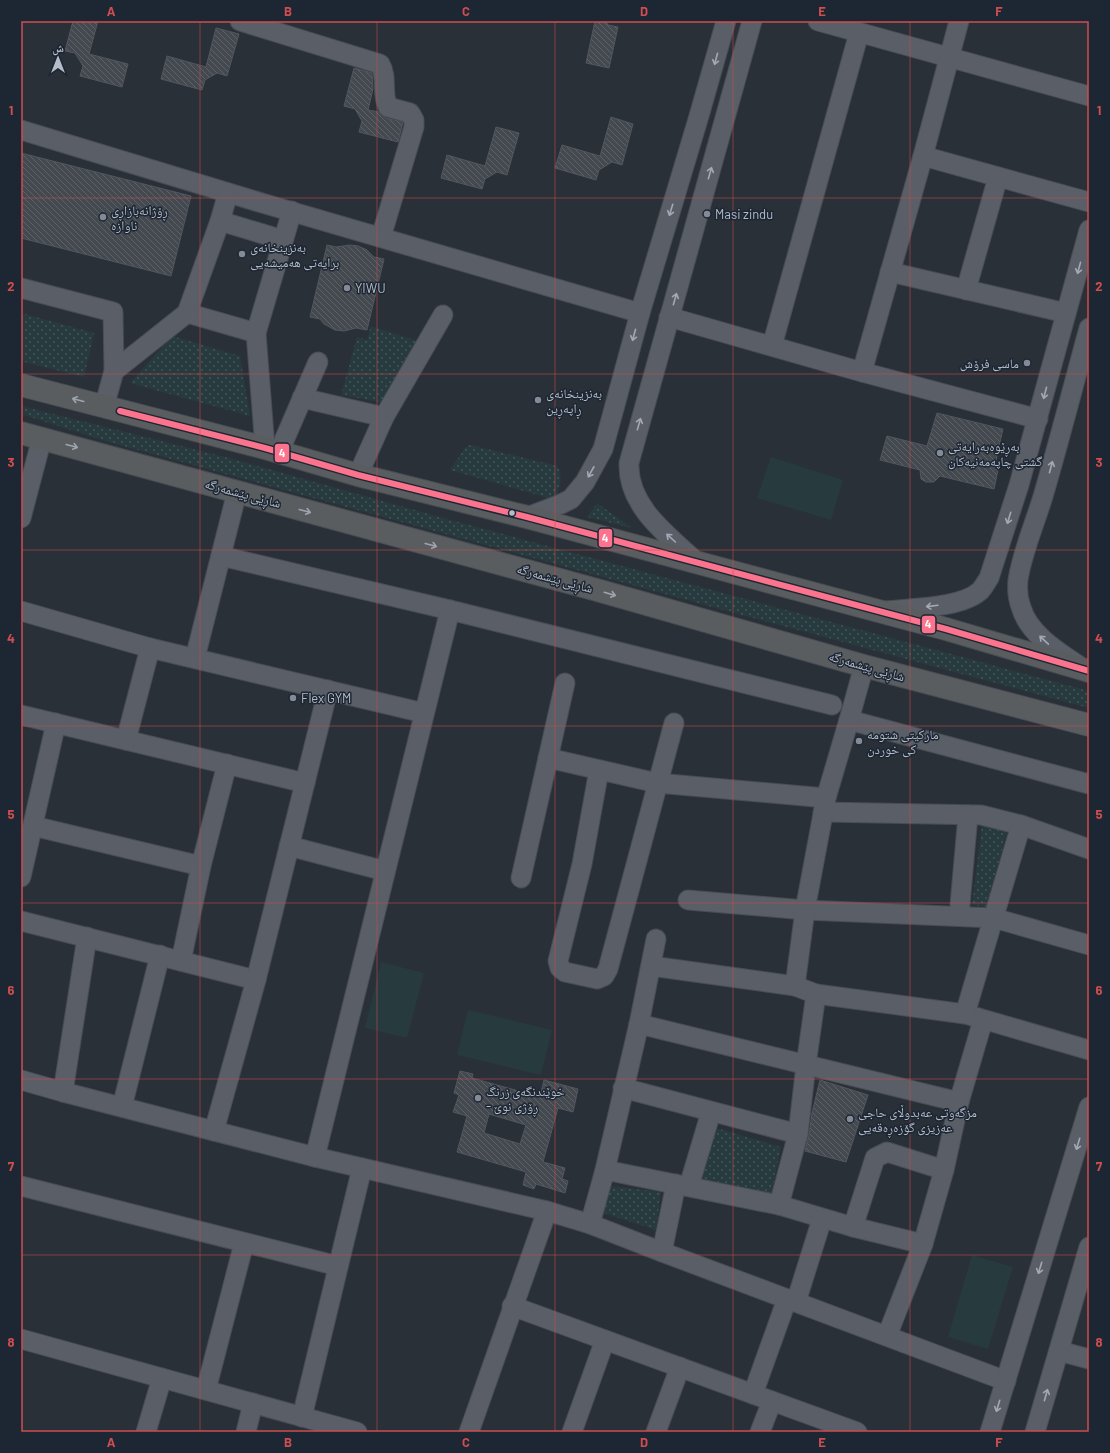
<svg xmlns="http://www.w3.org/2000/svg" width="1110" height="1453" viewBox="0 0 1110 1453" font-family="Barlow,'Noto Naskh Arabic',sans-serif">
<style>
.grass{fill:url(#grass-dots)}
.pitch{fill:#273a3e}
.building{fill:url(#building-back-hatch);stroke:#52575f;fill-rule:evenodd}
.lines{fill:none;stroke-linecap:round;stroke-linejoin:round}
.minor-casing{stroke:#484c53;stroke-width:21}
.highway-casing{stroke:#474c53;stroke-width:24}
.minor{stroke:#5a5e66;stroke-width:19}
.highway{stroke:#5a5d60;stroke-width:22}
.bus-1-casing{stroke:#1d2633;stroke-width:9}
.bus-1{stroke:#fc738d;stroke-width:6}
.oneway{stroke:#a2a9b5}
.oneway2{stroke:#9ea4af}
.grid{fill:none;stroke:#ce4d50;stroke-width:1;stroke-opacity:0.55}
.poi-dot{fill:#848b96;stroke:#1d2633;stroke-width:1.5}
.bus-dot{fill:#b4bcc9;stroke:#1d2633;stroke-width:1.5}
.labels{text-anchor:middle;dominant-baseline:central;stroke-width:3;stroke-linejoin:round;paint-order:stroke}
.poi-label{font-size:13px;fill:#b4bcc9;stroke:#1d2633;text-anchor:start}
.street-label{font-size:13px;fill:#b4bcc9;stroke:#1d2633}
.line-badge{stroke:#1d2633;stroke-width:1.5}
.badge-label{font-size:11px;text-anchor:middle;font-weight:bold;fill:#fff}
.neatline{fill:none;stroke:#ce4d50;stroke-width:1.5}
.grid-label{font-size:13px;text-anchor:middle;font-weight:bold;fill:#ce4d50}
</style>
<defs>
<pattern id="grass-dots" width="8" height="8" patternUnits="userSpaceOnUse"><rect width="8" height="8" fill="#273a3e"/><path d="M2 2h.1M6 6h.1" fill="none" stroke="#445559" stroke-width="1.8" stroke-linecap="round"/></pattern>
<pattern id="building-back-hatch" width="6" height="6" patternUnits="userSpaceOnUse"><rect width="6" height="6" fill="#444950"/><path d="M-1 5l2 2M0 0l6 6M5-1l2 2" fill="none" stroke="#5d6168"/></pattern>
</defs>
<rect width="100%" height="100%" fill="#2a3038"/>
<g class="grass">
<path d="M21,313L94,333L84,377L21,361Z"/>
<path d="M371,326L420,342L386,403L341,395L357,337L367,340Z"/>
<path d="M172,336L240,356L250,416L130,383Z"/>
<path d="M21,406L233,459L443,518L1089,691V708L716,608L109,442L21,414Z"/>
<path d="M469,445L475,446L557,466C565,475 558,489 556,500L450,470L465,448Z"/>
<path d="M597,503L632,528L587,517Z"/>
<path d="M982,824L1007,831L987,907L972,905Z"/>
<path d="M713,1127L781,1147L771,1194L699,1181Z"/>
<path d="M610,1186L661,1192L656,1230L604,1213Z"/>
</g>
<g class="pitch">
<path d="M771,457L843,480L831,520L757,498Z"/>
<path d="M381,962L424,973L407,1038L365,1028Z"/>
<path d="M468,1010L552,1030L541,1075L457,1055Z"/>
<path d="M972,1255L1013,1267L988,1349L948,1337Z"/>
</g>
<g class="building">
<path d="M73,21H98L89,54L128,64L122,87L80,76L83,66L75,53L65,51Z"/>
<path d="M595,21H606L608,25L618,27L609,68L586,63Z"/>
<path d="M216,28L239,34L227,76L217,73L205,80L202,90L161,79L167,56L206,67Z"/>
<path d="M354,68L372,73L373,89L368,110L379,112L385,118L403,122L398,142L359,132L362,121L355,109L344,106Z"/>
<path d="M611,117L633,124L622,165L612,162L599,170L596,180L555,168L562,145L600,156Z"/>
<path d="M496,127L519,133L507,175L497,172L485,179L482,189L441,178L447,155L485,166Z"/>
<path d="M21,153L191,196L171,276L21,238Z"/>
<path d="M327,245L336,247L350,245L358,246L367,250L374,257L384,259L367,330L356,328L344,331L335,330L324,324L320,319L310,317Z"/>
<path d="M937,413L1003,429L994,469L998,470L994,489L940,476L934,482H926L921,479L920,470L880,460L887,436L927,446Z"/>
<path d="M460,1071L473,1074L472,1078L540,1097L544,1080L578,1089L573,1112L558,1108L543,1162L565,1168L562,1179L568,1181L565,1193L536,1184L534,1189L523,1185L526,1172L457,1152L467,1116L453,1112L459,1095L454,1093ZM489,1114L526,1125L520,1144L484,1133Z"/>
<path d="M820,1080L868,1095L846,1162L805,1151L809,1135L812,1113Z"/>
</g>
<g class="lines">
<defs>
<g id="minor">
<path d="M240,21L380,64C388,77 381,93 388,107L410,113L414,120V127L381,237"/>
<path d="M818,21L1089,96"/>
<path d="M21,130L262,203L640,313"/>
<path d="M923,156L1089,202"/>
<path d="M220,221L283,240"/>
<path d="M890,272L1066,313"/>
<path d="M21,288L113,312L114,371L104,407"/>
<path d="M966,290L998,177"/>
<path d="M187,313L256,333"/>
<path d="M669,317L862,372L1038,419"/>
<path d="M772,346L859,33"/>
<path d="M114,371L187,313L220,221L228,193"/>
<path d="M862,372L923,156L959,21"/>
<path d="M302,398L384,417"/>
<path d="M265,448L256,333L292,211"/>
<path d="M279,452L318,362"/>
<path d="M358,475L384,417L443,315"/>
<path d="M527,517L561,504L571,499L585,482L603,449L640,313L699,116L726,21"/>
<path d="M21,518L42,438"/>
<path d="M221,556L450,610L832,705"/>
<path d="M699,564C670,537 627,507 629,463L752,21"/>
<path d="M21,611L150,648"/>
<path d="M886,611C912,608 961,608 980,591C984,587 986,582 989,578L1019,485L1089,230"/>
<path d="M195,658L237,492"/>
<path d="M1078,665C1057,651 1028,633 1021,607C1018,599 1017,589 1018,580C1022,552 1036,521 1044,493C1060,438 1074,383 1089,328"/>
<path d="M864,666L849,720L1089,784"/>
<path d="M21,715L305,783"/>
<path d="M126,740L150,648L424,713"/>
<path d="M548,758L657,783L826,798"/>
<path d="M599,770L582,864L558,961L560,968L565,972L597,979L604,976L608,969L674,723"/>
<path d="M823,812L981,815L1021,825L1089,849"/>
<path d="M33,826L201,866"/>
<path d="M289,846L385,871"/>
<path d="M21,877L56,723"/>
<path d="M521,878L565,683"/>
<path d="M688,900L805,910L994,918L1089,945"/>
<path d="M959,916L968,815"/>
<path d="M21,921L256,980"/>
<path d="M181,961L201,866L227,764"/>
<path d="M651,966L795,986L816,994L965,1014L1089,1050"/>
<path d="M795,986L805,910L826,798L849,720"/>
<path d="M965,1014L1021,825"/>
<path d="M639,1024L959,1102"/>
<path d="M21,1080L63,1092L315,1157L547,1211L590,1224L662,1252L1006,1381"/>
<path d="M623,1088L798,1134"/>
<path d="M63,1092L87,937"/>
<path d="M122,1107L160,955"/>
<path d="M214,1131L256,980L328,690"/>
<path d="M315,1157L450,610"/>
<path d="M605,1170L779,1205L853,1227L923,1244"/>
<path d="M21,1186L338,1266"/>
<path d="M689,1186L711,1112"/>
<path d="M779,1205L798,1134L806,1065L816,994"/>
<path d="M590,1224L605,1170L639,1024L656,939"/>
<path d="M853,1227L875,1158L887,1152L944,1170"/>
<path d="M662,1252L676,1184"/>
<path d="M796,1302L822,1219"/>
<path d="M512,1306L857,1432"/>
<path d="M887,1336L923,1244L944,1170L959,1102L983,1020"/>
<path d="M21,1339L357,1432"/>
<path d="M1059,1351L1089,1359"/>
<path d="M206,1390L244,1243"/>
<path d="M753,1394L787,1299"/>
<path d="M302,1417L362,1168"/>
<path d="M146,1432L162,1378"/>
<path d="M246,1432L253,1403"/>
<path d="M469,1432L547,1211"/>
<path d="M572,1432L605,1340"/>
<path d="M656,1432L680,1367"/>
<path d="M760,1432L772,1401"/>
<path d="M990,1432L1089,1107"/>
<path d="M1035,1432L1089,1247"/>
</g>
<g id="highway">
<path d="M21,385L265,448L358,475L527,517L946,629L1089,671"/>
<path d="M21,433L597,590L864,666L1089,725"/>
</g>
</defs>
<use href="#minor" class="minor-casing"/>
<use href="#highway" class="highway-casing"/>
<use href="#minor" class="minor"/>
<use href="#highway" class="highway"/>
<defs>
<path id="bus-1" d="M120,411L265,448L358,475L527,517L946,629L1089,671"/>
</defs>
<use href="#bus-1" class="bus-1-casing"/>
<use href="#bus-1" class="bus-1"/>
</g>
<defs><path id="oneway-shaft" d="M-6 0H5M1.5-3L5.5 0L1.5 3" fill="none" stroke-width="1.6" stroke-linecap="round" stroke-linejoin="round"/></defs>
<g class="oneway">
<use href="#oneway-shaft" transform="translate(716 59) rotate(105)"/>
<use href="#oneway-shaft" transform="translate(710 173) rotate(-74)"/>
<use href="#oneway-shaft" transform="translate(671 210) rotate(107)"/>
<use href="#oneway-shaft" transform="translate(1079 268) rotate(105)"/>
<use href="#oneway-shaft" transform="translate(675 299) rotate(-74)"/>
<use href="#oneway-shaft" transform="translate(634 335) rotate(105)"/>
<use href="#oneway-shaft" transform="translate(1045 393) rotate(105)"/>
<use href="#oneway-shaft" transform="translate(639 424) rotate(-74)"/>
<use href="#oneway-shaft" transform="translate(1051 467) rotate(-75)"/>
<use href="#oneway-shaft" transform="translate(591 472) rotate(119)"/>
<use href="#oneway-shaft" transform="translate(1009 518) rotate(107)"/>
<use href="#oneway-shaft" transform="translate(671 538) rotate(-138)"/>
<use href="#oneway-shaft" transform="translate(932 606) rotate(173)"/>
<use href="#oneway-shaft" transform="translate(1044 640) rotate(-137)"/>
<use href="#oneway-shaft" transform="translate(1078 1144) rotate(107)"/>
<use href="#oneway-shaft" transform="translate(1040 1268) rotate(107)"/>
<use href="#oneway-shaft" transform="translate(1046 1395) rotate(-74)"/>
<use href="#oneway-shaft" transform="translate(998 1406) rotate(107)"/>
</g>
<g class="oneway2">
<use href="#oneway-shaft" transform="translate(78 400) rotate(-165)"/>
<use href="#oneway-shaft" transform="translate(72 446) rotate(15)"/>
<use href="#oneway-shaft" transform="translate(305 511) rotate(15)"/>
<use href="#oneway-shaft" transform="translate(431 545) rotate(15)"/>
<use href="#oneway-shaft" transform="translate(610 594) rotate(16)"/>
</g>
<path class="grid" d="M200,21V1432M377,21V1432M555,21V1432M733,21V1432M910,21V1432M21,198H1089M21,374H1089M21,550H1089M21,726H1089M21,903H1089M21,1079H1089M21,1255H1089"/>
<g class="poi-dot">
<circle cx="707" cy="214" r="4"/>
<circle cx="103" cy="217" r="4"/>
<circle cx="242" cy="254" r="4"/>
<circle cx="347" cy="288" r="4"/>
<circle cx="1027" cy="363" r="4"/>
<circle cx="538" cy="400" r="4"/>
<circle cx="940" cy="453" r="4"/>
<circle cx="293" cy="698" r="4"/>
<circle cx="859" cy="741" r="4"/>
<circle cx="478" cy="1098" r="4"/>
<circle cx="850" cy="1119" r="4"/>
</g>
<circle class="bus-dot" cx="512" cy="513" r="3.5"/>
<g class="labels">
<g class="poi-label">
<text x="111" y="210">ڕۆژانەبازاڕی<tspan x="111" dy="15">ناوازە</tspan></text>
<text x="715" y="214">Masi zindu</text>
<text x="250" y="247">بەنزینخانەی<tspan x="250" dy="15">برایەتی هەمیشەیی</tspan></text>
<text x="355" y="288">YIWU</text>
<text x="1019" y="363" text-anchor="end">ماسی فرۆش</text>
<text x="546" y="393">بەنزینخانەی<tspan x="546" dy="15">ڕاپەڕین</tspan></text>
<text x="948" y="446">بەڕێوەبەرایەتی<tspan x="948" dy="15">گشتی چاپەمەنیەکان</tspan></text>
<text x="301" y="698">Flex GYM</text>
<text x="867" y="734">مارکیتی شتومه<tspan x="867" dy="15">کی خوردن</tspan></text>
<text x="486" y="1091">خوێندنگەی زرنگ<tspan x="486" dy="15">- ڕۆژی نوێ</tspan></text>
<text x="858" y="1112">مزگەوتی عەبدوڵای حاجی<tspan x="858" dy="15">عەزیزی گۆزەڕەقەیی</tspan></text>
</g>
<g class="street-label">
<text transform="translate(243 493) rotate(15)">شاڕێی پێشمەرگە</text>
<text transform="translate(555 578) rotate(15)">شاڕێی پێشمەرگە</text>
<text transform="translate(867 666) rotate(16)">شاڕێی پێشمەرگە</text>
</g>
</g>
<g class="line-badge">
<rect x="274" y="443" width="16" height="20" rx="4" fill="#fc738d"/>
<rect x="598" y="528" width="15" height="20" rx="4" fill="#fc738d"/>
<rect x="921" y="615" width="15" height="19" rx="4" fill="#fc738d"/>
</g>
<g class="badge-label">
<text x="282" y="457">4</text>
<text x="605" y="542">4</text>
<text x="928" y="628">4</text>
</g>
<rect width="1110" height="1453" fill="none" stroke="#1d2633" stroke-width="44"/>
<g transform="translate(58 58)" stroke="#1d2633" stroke-width="3" paint-order="stroke">
<path d="M0-3L7 15L0 10L-7 15Z" fill="#b4bcc9"/>
<text y="-6" font-size="11" font-weight="bold" text-anchor="middle" fill="#b4bcc9">ش</text>
</g>
<rect x="22" y="22" width="1066" height="1409" class="neatline"/>
<g class="grid-label">
<text x="111" y="16">A</text>
<text x="288" y="16">B</text>
<text x="466" y="16">C</text>
<text x="644" y="16">D</text>
<text x="822" y="16">E</text>
<text x="999" y="16">F</text>
<text x="11" y="115">1</text>
<text x="1099" y="115">1</text>
<text x="11" y="291">2</text>
<text x="1099" y="291">2</text>
<text x="11" y="467">3</text>
<text x="1099" y="467">3</text>
<text x="11" y="643">4</text>
<text x="1099" y="643">4</text>
<text x="11" y="819">5</text>
<text x="1099" y="819">5</text>
<text x="11" y="995">6</text>
<text x="1099" y="995">6</text>
<text x="11" y="1171">7</text>
<text x="1099" y="1171">7</text>
<text x="11" y="1347">8</text>
<text x="1099" y="1347">8</text>
<text x="111" y="1447">A</text>
<text x="288" y="1447">B</text>
<text x="466" y="1447">C</text>
<text x="644" y="1447">D</text>
<text x="822" y="1447">E</text>
<text x="999" y="1447">F</text>
</g>
</svg>
